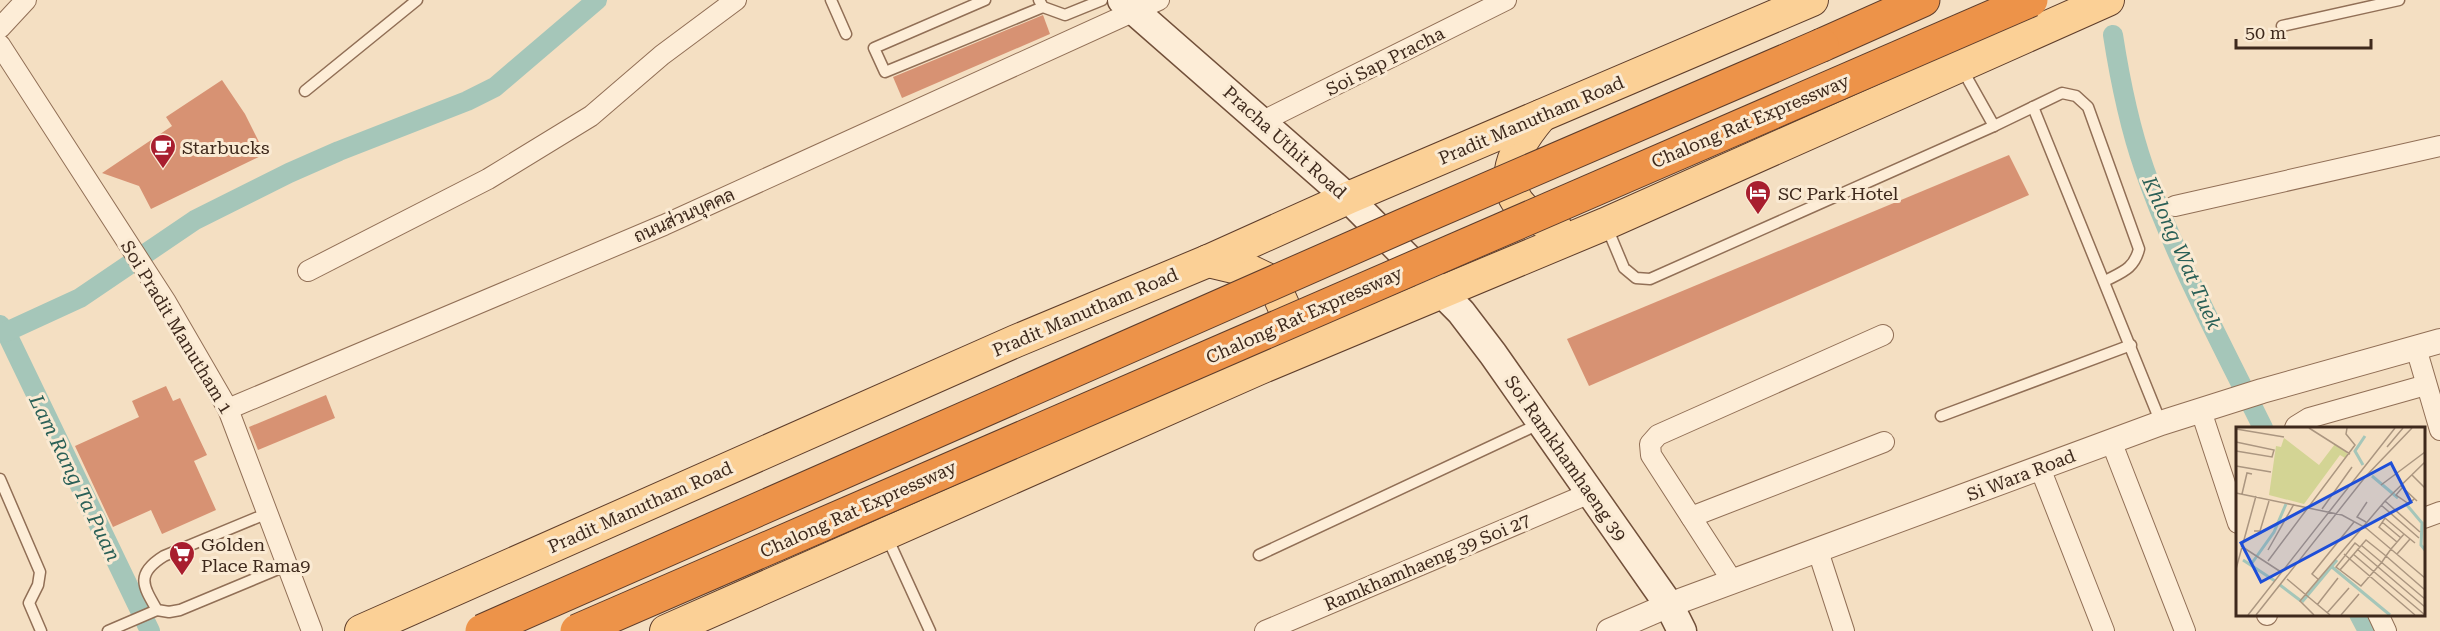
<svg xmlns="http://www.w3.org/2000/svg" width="2440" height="631" viewBox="0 0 2440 631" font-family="'Roboto Serif',Sarabun,serif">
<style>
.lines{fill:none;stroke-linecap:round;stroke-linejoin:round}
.canal{stroke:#a5c6b9;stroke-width:20}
.building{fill:#d79273}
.service-casing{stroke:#916f56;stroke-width:13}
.minor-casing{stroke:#916f56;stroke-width:22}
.tertiary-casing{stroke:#916f56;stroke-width:26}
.secondary-casing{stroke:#72503a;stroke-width:31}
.primary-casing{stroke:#5e3d2b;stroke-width:34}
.motorway-casing{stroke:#5e3d2b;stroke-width:35}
.service{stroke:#fdedd7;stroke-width:10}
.minor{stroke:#fdedd7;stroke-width:20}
.tertiary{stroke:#fdedd7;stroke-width:24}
.secondary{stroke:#fdedd7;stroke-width:28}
.primary{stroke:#fbd096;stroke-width:32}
.motorway{stroke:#ed9349;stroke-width:33}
.motorway-bridge-casing{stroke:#5e3d2b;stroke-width:35;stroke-linecap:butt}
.motorway-bridge{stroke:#ed9349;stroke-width:33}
.labels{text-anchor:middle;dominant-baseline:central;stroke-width:6;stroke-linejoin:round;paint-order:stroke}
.street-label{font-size:18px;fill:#3e291c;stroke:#faead3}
.poi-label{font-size:18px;fill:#3e291c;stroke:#faead3;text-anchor:start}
.water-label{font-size:20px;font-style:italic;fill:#2a6057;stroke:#faead3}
.inset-river{fill:none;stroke:#a5c6b9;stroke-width:3}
.inset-road{fill:none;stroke:#ab9680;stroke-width:1.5}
.view{fill:#1d4ed8;fill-opacity:0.15;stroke:#1d4ed8;stroke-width:3}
.inset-edge{fill:none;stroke:#3e291c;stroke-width:3}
</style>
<rect width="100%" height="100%" fill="#f4dfc2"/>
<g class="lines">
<g class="canal">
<path d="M2113,35C2120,80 2129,125 2144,168C2175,258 2221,343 2263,428"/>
<path d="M0,325L6,332L150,631"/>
<path d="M6,332L80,298L195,220L289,173L339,151L467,101L495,87L597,0"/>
<path d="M2359,614L2368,631"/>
</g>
</g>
<g class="building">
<path d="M1043,15L1050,34L902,98L893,77Z"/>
<path d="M222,80L245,114L265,154L151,209L139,186L102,173L172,126L166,117Z"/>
<path d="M2009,155L2029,195L1589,386L1567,339Z"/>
<path d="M166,386L173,401L180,398L207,455L194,461L216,510L162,534L151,510L113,527L75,446L139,417L132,401Z"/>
<path d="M326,395L335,418L258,450L249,427Z"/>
</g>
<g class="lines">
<defs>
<g id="service">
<path d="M831,0L846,34"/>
<path d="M985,0L874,48L885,72L1043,7"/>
<path d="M1039,0L1043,7L1065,15L1102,0"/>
<path d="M2282,26L2399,0"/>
<path d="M1962,69L1994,126"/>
<path d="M305,91L417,0"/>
<path d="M2033,107L2161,423"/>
<path d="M1606,225L1624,268L1636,278L1650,279L1994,126L2062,93L2076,96L2088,107L2139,249C2134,269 2122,272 2105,281"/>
<path d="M1941,416L2131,345"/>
<path d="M0,479L40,572L38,585L29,603L41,631"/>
<path d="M268,513L164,556C135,574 143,586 157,610L169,612L180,610L288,565"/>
<path d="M887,537L930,631"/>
<path d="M1259,555L1541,423"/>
<path d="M108,631L157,610"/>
</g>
<g id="minor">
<path d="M0,28L26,0"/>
<path d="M0,45L166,302L228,409L312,631"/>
<path d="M1263,121L1506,0"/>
<path d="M2175,206L2440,146"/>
<path d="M308,271L488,179L591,116L662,55L736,0"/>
<path d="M2416,348L2440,430"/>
<path d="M228,409L664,225L1159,0"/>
<path d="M2201,411L2238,523"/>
<path d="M2295,428L2296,426L2309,418L2426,385"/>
<path d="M2111,441L2185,631"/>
<path d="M2040,468L2104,631"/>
<path d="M1691,517L1884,442"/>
<path d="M2424,518L2440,512"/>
<path d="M1818,551L1844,631"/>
<path d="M1733,582L1651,455L1650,444L1658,435L1883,335"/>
<path d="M2267,614V615"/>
<path d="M2378,614L2386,631"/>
<path d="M1265,631L1590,493"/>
</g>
<path id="tertiary" d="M1609,631L1669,605L2161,423L2262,391L2440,341"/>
<path id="secondary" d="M1122,0L1348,198L1461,312L1493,354L1669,605L1682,631"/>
<g id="primary">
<path d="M1541,116C1505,158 1490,204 1555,226"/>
<path d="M1208,261L1250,271L1273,282L1287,314L1277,346"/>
<path d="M361,631L1016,341L1208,261L1348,198L1812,0"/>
<path d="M666,631L1258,369L1605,224L2108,0"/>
</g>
<path id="motorway" d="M1822,45L1923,0"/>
</defs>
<use href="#service" class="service-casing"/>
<use href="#minor" class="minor-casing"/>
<use href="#tertiary" class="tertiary-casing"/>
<use href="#secondary" class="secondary-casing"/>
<use href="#primary" class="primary-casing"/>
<use href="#motorway" class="motorway-casing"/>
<use href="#service" class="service"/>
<use href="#minor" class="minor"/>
<use href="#tertiary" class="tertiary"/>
<use href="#secondary" class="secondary"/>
<use href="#primary" class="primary"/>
<use href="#motorway" class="motorway"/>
<defs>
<g id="motorway-bridge">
<path d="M482,631L1402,226L1822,45"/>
<path d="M577,631L2031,0"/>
</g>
</defs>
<use href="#motorway-bridge" class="motorway-bridge-casing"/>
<use href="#motorway-bridge" class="motorway-bridge"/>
</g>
<defs>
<symbol id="cafe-pin" viewBox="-11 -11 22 30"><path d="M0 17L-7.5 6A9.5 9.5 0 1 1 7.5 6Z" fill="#a81e2e" stroke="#faead3"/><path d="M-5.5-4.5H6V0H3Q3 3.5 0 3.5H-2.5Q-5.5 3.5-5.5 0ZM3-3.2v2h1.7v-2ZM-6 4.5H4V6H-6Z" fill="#fff"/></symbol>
<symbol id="hotel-pin" viewBox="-11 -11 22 30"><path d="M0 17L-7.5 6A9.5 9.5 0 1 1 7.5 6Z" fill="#a81e2e" stroke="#faead3"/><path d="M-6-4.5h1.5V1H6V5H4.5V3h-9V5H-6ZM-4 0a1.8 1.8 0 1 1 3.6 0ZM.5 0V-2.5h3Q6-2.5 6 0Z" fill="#fff"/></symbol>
<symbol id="supermarket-pin" viewBox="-11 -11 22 30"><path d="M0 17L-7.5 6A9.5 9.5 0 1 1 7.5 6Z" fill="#a81e2e" stroke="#faead3"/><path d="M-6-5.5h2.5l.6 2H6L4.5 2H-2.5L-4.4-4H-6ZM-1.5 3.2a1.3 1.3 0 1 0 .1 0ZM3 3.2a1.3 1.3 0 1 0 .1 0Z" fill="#fff"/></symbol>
</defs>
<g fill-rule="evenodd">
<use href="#cafe-pin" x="148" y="132" width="30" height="40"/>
<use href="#hotel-pin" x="1743" y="178" width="30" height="40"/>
<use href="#supermarket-pin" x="167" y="539" width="30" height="40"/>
</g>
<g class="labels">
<g class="street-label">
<text transform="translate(1385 61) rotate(-27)">Soi Sap Pracha</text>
<text transform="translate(1531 120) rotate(-23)">Pradit Manutham Road</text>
<text transform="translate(1750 121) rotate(-23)">Chalong Rat Expressway</text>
<text transform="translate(1285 142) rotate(42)">Pracha Uthit Road</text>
<text transform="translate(684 215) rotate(-24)">ถนนส่วนบุคคล</text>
<text transform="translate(1085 312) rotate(-23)">Pradit Manutham Road</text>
<text transform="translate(1304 315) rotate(-24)">Chalong Rat Expressway</text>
<text transform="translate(177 327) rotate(59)">Soi Pradit Manutham 1</text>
<text transform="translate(1566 458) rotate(55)">Soi Ramkhamhaeng 39</text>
<text transform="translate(2021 475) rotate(-21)">Si Wara Road</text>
<text transform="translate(640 507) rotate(-24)">Pradit Manutham Road</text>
<text transform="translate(858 509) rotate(-24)">Chalong Rat Expressway</text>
<text transform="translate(1427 562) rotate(-23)">Ramkhamhaeng 39 Soi 27</text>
</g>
<g class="poi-label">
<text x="182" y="147">Starbucks</text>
<text x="1778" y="193">SC Park Hotel</text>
<text x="201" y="544">Golden<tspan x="201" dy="21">Place Rama9</tspan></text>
</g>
<g class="water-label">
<text transform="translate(2182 253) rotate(66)">Khlong Wat Tuek</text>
<text transform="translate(75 478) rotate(64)">Lam Rang Ta Puan</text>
</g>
</g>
<g transform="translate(2236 427)">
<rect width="189" height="189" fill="#f4dfc2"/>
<path d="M48,11L83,38L99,17L112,27L109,31L104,28L68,77L33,68L40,19L45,20Z" fill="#d3d494"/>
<path class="inset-river" d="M127,38L119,24L129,9M136,49L162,71M170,77L186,96L185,118L189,123M7,133L39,154M16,136L38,105L50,77M96,140L154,188M44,158L65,174M66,175L101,133"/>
<path class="inset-road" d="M73,1L114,27M0,2L48,10M0,15L38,23L36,30L0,24M151,20L167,1M0,39L35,45M176,48L189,61M145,58L189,25M165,59L181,74M166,61L160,68L173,77L178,72M0,66L106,88L130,101L189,151M6,67L11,46L16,47M149,74L184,105M145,78L183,111M86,82L116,40M130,95L121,90L131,75M146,95L165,111M18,104H24L33,74M161,115L143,100L149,91L168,107M179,116L168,107L155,122L150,129L146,135L125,159L104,143L130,113L150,129L189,163M125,118L189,172M5,119L45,145M121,122L189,180M32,123L58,77M108,127L179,188M117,127L189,188M161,127L174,112M32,134L119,18L110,7L111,1M0,142L20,69M104,143L100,140L119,116L124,120M51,152L94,188M83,153L76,147L118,95M81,178L102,151M91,186L113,161M12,188L159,1M20,188L130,49L176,1M78,188L64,174L149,74L189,35M105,188L123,167"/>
<path class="view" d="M155,36L175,75L25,155L5,116Z"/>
<rect width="189" height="189" class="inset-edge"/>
</g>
<path d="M2236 39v9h135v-9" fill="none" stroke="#3e291c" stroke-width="3"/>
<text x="2245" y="39" font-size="18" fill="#3e291c" stroke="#faead3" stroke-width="4.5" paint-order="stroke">50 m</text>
</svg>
